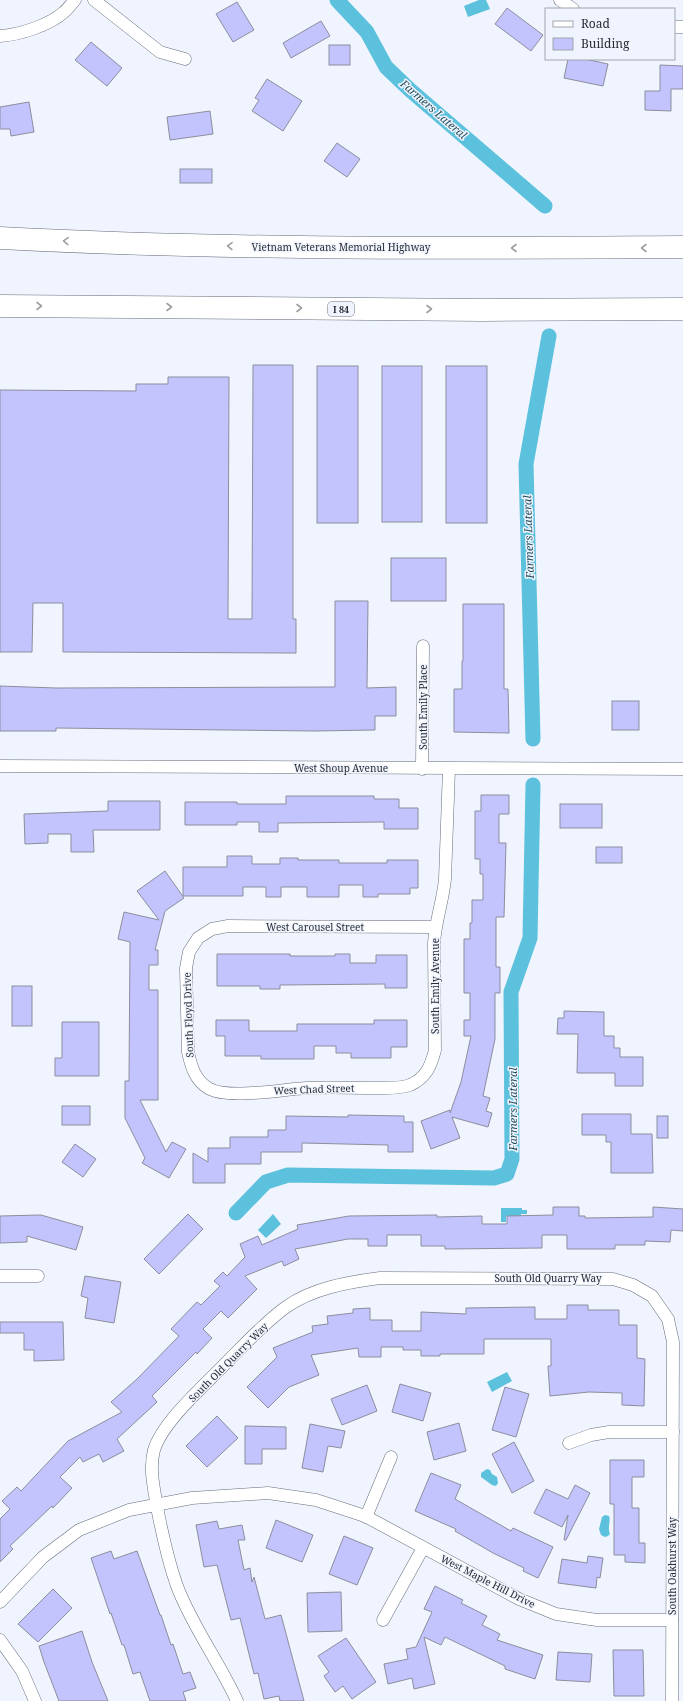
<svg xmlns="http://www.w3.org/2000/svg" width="683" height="1701" viewBox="0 0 683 1701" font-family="'Noto Serif',serif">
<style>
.water{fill:#5cc1dc}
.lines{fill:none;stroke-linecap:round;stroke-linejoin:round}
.canal{stroke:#5cc1dc;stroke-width:15}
.building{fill:#c3c4fe;stroke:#8d8d9d}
.minor-casing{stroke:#666d7a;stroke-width:13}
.motorway-casing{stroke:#666d7a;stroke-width:23}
.minor{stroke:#fff;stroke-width:12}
.motorway{stroke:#fff;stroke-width:22}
.oneway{stroke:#9fa0a3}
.labels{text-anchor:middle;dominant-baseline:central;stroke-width:3;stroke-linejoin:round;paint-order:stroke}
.shield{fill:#eff4fe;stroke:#64686f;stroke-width:1}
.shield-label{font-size:9px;font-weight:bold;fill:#292c32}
.street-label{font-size:10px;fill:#292c32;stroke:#eff4fe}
.water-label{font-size:11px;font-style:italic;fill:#224e5b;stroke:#eff4fe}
</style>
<rect width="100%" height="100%" fill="#eff4fe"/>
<g class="water">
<path d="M479,0H486L490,9L468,17L464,6Z"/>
<path d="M501,1208H522V1210H527V1214H521V1216H506V1222H501Z"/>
<path d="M273,1214L281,1224L266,1238L258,1230Z"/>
<path d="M507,1372L512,1381L492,1392L487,1382Z"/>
<path d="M487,1469L490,1470L492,1474L497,1477L498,1483L496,1486L492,1485L481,1477V1473Z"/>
<path d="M605,1515L609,1516C611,1522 607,1527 610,1534L608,1536L605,1537L601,1535L599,1529L602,1517Z"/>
</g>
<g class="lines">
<g class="canal">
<path d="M337,0L367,32L386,67L410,90L545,206"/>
<path d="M533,739L526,464L549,336"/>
<path d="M236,1213L266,1182L288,1175L494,1178L507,1174L512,1159L511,992L530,938L533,785"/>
</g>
</g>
<g class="building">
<path d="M237,2L254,30L233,42L216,14Z"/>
<path d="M507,8L543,35L531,51L495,24Z"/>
<path d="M321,21L330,36L291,58L283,43Z"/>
<path d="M91,42L122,68L107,86L75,60Z"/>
<rect x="329" y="45" width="21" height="20"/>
<path d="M568,59H585L608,64L603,86L564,78Z"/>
<path d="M660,65L683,66V89H671V111L645,110V91H660Z"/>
<path d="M267,79L302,101L283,131L252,111L259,100L255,98Z"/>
<path d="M29,102L34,132L11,136L10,129H0V107Z"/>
<path d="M210,111L213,134L170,140L167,117Z"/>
<path d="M337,143L360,159L347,177L324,161Z"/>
<rect x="180" y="169" width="32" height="14"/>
<path d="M253,365H293V619H296V653L63,652V603H33L32,652H0V390L136,391V384H168V377H229L228,619H252Z"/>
<rect x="317" y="366" width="41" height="157"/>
<rect x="382" y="366" width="40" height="156"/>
<rect x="446" y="366" width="41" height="157"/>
<rect x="391" y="558" width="55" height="43"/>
<path d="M335,601H368L367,688L396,687V716H375V730L314,731L56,728V731H0V686L56,688L335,687Z"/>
<path d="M463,604H504V689H508L509,733L454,732V689H462V661H463Z"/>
<rect x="612" y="701" width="27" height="29"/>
<path d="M481,795H509V814H499V843H506L504,917H496V967H500V993H495V1039L483,1096L490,1098L486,1111L492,1113L488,1127L452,1117L460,1138L431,1149L421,1121L450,1110V1113L461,1082L471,1036H464V1020H470V993H464V939H470V923H472V900H483V874H480V859H475V811H481Z"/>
<path d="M286,796H374V799H399V808H418V829H384V822L278,823V832H259V822H237V825H185V802H237V804H286Z"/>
<path d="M108,801H160V830H93L94,852H71V834H48V843L25,844L24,814L108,811Z"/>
<rect x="560" y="804" width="42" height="24"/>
<rect x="596" y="847" width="26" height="16"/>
<path d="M227,856H252V864H280V858H298V860H339V863H387V860H418V888H410V894H378V897H363V885H339V897H307V887H281V897H266V887H243V896H183V867H227Z"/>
<path d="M165,871L184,898L165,911L155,950H158V965H149V990H158V1100H140L166,1152L172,1142L186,1149L169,1178L142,1163L145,1158L125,1118V1081H129L130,942L118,939L124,912L159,920L137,891Z"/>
<path d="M217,954H290V956H335V954H350V963H376V955H407V988H385V984L280,985V989H260V986H217Z"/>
<rect x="12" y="986" width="20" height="40"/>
<path d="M564,1011L604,1012V1036H614V1048H620V1057H643V1086H615V1073H577L578,1034H557L558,1018H564Z"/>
<path d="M216,1020H249V1031H297V1024H374V1020H407V1047H391V1058H351V1053H336V1046H314V1059H261V1056H225V1036H216Z"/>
<path d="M62,1022H99V1076H55V1058H62Z"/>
<rect x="62" y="1106" width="28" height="19"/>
<path d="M582,1114H631V1134H652L653,1173H611V1142H606V1135H582Z"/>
<path d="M348,1115L404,1116V1122H413V1152H388V1145L302,1143V1152H261V1164H225V1183H193V1153L208,1162V1148H230V1137H268V1130H286V1116L348,1117Z"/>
<rect x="657" y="1116" width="11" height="22"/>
<path d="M75,1144L96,1159L83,1177L62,1162Z"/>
<path d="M553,1207H579V1216H585V1218L653,1217V1207L683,1209V1231L671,1230L670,1242L645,1241V1245H615V1249H567V1235H542V1248L445,1249V1246H421V1235H387V1246H368V1239H348L295,1249L299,1259L284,1266L282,1261L245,1276L257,1289L228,1318L221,1311L203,1329L212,1338L197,1354L196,1352L152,1396L157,1402L117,1439L124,1451L103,1462L99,1454L83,1462L80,1457L60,1477L72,1488L53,1508L52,1506L10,1546L13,1549L0,1562V1519L10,1509L2,1501L17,1487L21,1491L68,1441L122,1412L111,1402L137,1379L179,1336L171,1329L197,1302L201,1305L220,1286L214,1281L223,1272L227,1276L245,1257L240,1244L258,1236L262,1245L298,1229L297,1225L349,1216L437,1215V1217L482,1216V1224H507V1216L553,1215Z"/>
<path d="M188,1214L203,1229L159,1274L144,1259Z"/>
<path d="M41,1215L83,1227L76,1250L27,1236V1242L0,1243V1216Z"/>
<path d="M85,1276L121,1282L114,1323L85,1318L88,1298L81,1296Z"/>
<path d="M567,1305H588V1310H619V1325H637V1358L645,1359L644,1406L622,1405V1393L589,1392L550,1396L548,1366H551V1339H484V1354H440V1356H421V1350H403V1347H381V1357H359L358,1348L311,1355L319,1375L289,1387L268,1408L247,1387L277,1357L273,1348L313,1332L312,1326L328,1324L327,1316L353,1313V1309L370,1308V1320H392V1331H421V1312L466,1314V1308L535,1307V1319H567Z"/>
<path d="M0,1322H63L64,1360L34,1361V1350H24V1333H0Z"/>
<path d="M400,1384L431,1393L423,1421L392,1412Z"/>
<path d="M367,1385L377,1411L342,1425L331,1399Z"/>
<path d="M505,1387L529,1394L516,1437L492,1430Z"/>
<path d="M217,1416L238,1438L207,1467L186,1446Z"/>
<path d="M459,1423L466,1451L434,1460L427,1432Z"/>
<path d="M310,1424L345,1431L341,1448L328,1446L323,1472L302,1468Z"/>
<path d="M245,1426L286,1427V1449H262V1464H245Z"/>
<path d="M514,1442L534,1481L512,1493L492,1454Z"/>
<path d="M610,1460H644V1477H632V1508H639V1543H645V1563L625,1562V1555H614V1504H610Z"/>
<path d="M431,1473L461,1485L455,1499L511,1531L513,1528L553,1547L538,1578L523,1571L524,1568L493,1553L455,1531L456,1529L415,1511Z"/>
<path d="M575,1485L590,1493L566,1540H564L568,1515L562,1527L534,1513L546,1489L568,1499Z"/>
<path d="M276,1520L313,1535L302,1562L266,1548Z"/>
<path d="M217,1521L219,1529L242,1525L245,1540H238L244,1570L250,1568L252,1582L254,1577L265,1619L281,1615L304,1701H280L279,1696L264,1699L258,1673L254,1674L240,1618L231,1620L217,1565L204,1567L196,1525Z"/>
<path d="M344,1536L373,1548L357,1585L329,1574Z"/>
<path d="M111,1551L114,1559L137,1551L160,1615H161L171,1645L173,1644L183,1674L190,1672L196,1688L183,1692L186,1701H150L140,1672L133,1674L124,1645H122L111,1613L110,1614L91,1558Z"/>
<path d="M588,1556L603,1558L600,1578L597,1577L596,1588L558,1583L562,1559L587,1563Z"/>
<path d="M435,1586L463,1600L461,1603L487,1616L482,1625L500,1634L497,1640L543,1655L535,1679L505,1669V1666L445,1637L441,1645L424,1637L435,1684L414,1689L412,1678L388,1684L384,1664L408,1659L406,1649L416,1647L432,1612L424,1609Z"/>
<path d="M53,1589L72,1608L38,1642L18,1624Z"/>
<path d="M341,1592L342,1631L308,1632L307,1593Z"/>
<path d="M82,1631L92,1662L108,1701H59L44,1662L39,1646Z"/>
<path d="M346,1638L376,1682L352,1699L343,1686L335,1692L324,1676L329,1672L318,1656Z"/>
<path d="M613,1650H643L644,1696H614Z"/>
<path d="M558,1652L592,1654L590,1682L556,1680Z"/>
</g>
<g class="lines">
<defs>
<g id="minor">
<path d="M94,0L160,52L185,59"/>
<path d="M560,0L573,9"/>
<path d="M674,27H683"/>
<path d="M0,36C19,35 50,25 64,12C68,9 71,4 75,0"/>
<path d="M0,766L683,769"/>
<path d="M422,769L423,646"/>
<path d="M435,927L228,926L212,929L198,938L189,952L186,968L188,1052C191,1066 195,1080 208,1088C228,1100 283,1089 307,1088C329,1087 352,1088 374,1088C385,1088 399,1089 410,1085C426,1078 431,1066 435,1050L434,944C435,922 443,901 445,879L449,769"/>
<path d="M0,1276H38"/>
<path d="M569,1443L591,1435L609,1432H673"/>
<path d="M366,1517L391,1457"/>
<path d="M0,1602L43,1557L79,1530L129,1510L192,1498L268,1493L316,1500L365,1516L519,1599L556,1614L597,1620H672"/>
<path d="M383,1620L423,1548"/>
<path d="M0,1640L22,1671L35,1701"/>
<path d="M237,1701C219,1662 191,1624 177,1586C168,1561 162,1533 157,1507C154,1488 149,1469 154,1450C163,1421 205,1385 227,1362C246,1343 264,1323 286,1307C313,1288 349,1282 380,1278L613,1279L633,1285L652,1296L668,1319L673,1342L672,1701"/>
</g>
<g id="motorway">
<path d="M0,238C227,250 455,248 683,247"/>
<path d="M0,306L482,310L683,309"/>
</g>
</defs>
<use href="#minor" class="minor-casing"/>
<use href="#motorway" class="motorway-casing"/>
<use href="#minor" class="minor"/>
<use href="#motorway" class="motorway"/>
</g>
<defs><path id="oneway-chevron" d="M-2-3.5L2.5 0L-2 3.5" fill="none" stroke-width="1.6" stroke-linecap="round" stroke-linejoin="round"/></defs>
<g class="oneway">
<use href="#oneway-chevron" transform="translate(66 241) rotate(-177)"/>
<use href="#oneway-chevron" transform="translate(230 246) rotate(-179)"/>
<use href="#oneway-chevron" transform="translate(514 248) rotate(180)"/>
<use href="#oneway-chevron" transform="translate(644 248) rotate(180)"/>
<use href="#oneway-chevron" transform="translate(39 306)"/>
<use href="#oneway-chevron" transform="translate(169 307)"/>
<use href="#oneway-chevron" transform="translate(299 308)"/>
<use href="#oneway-chevron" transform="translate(429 309)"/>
</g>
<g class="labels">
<rect class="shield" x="328" y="302" width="26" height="14" rx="3"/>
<g class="shield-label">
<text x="341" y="309">I 84</text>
</g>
<g class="street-label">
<text x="341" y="247">Vietnam Veterans Memorial Highway</text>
<text transform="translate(423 707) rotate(-90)">South Emily Place</text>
<text x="341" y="768">West Shoup Avenue</text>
<text x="315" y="927">West Carousel Street</text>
<text transform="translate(435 986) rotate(-90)">South Emily Avenue</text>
<text transform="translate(188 1015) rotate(-92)">South Floyd Drive</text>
<text transform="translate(314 1089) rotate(-2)">West Chad Street</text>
<text x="548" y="1278">South Old Quarry Way</text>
<text transform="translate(228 1362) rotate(-45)">South Old Quarry Way</text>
<text transform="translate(672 1566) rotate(-90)">South Oakhurst Way</text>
<text transform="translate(488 1581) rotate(27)">West Maple Hill Drive</text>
</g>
<g class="water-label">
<text transform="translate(434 109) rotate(41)">Farmers Lateral</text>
<text transform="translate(528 537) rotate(-92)">Farmers Lateral</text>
<text transform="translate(512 1109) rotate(-90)">Farmers Lateral</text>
</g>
</g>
<rect x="545" y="8" width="130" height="52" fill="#eff4fe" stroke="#a0a4ac"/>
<rect x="553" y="21" width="20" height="6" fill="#ffffff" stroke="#a0a4ac"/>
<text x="581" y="28" font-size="12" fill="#292c32">Road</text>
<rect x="553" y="38" width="20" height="12" fill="#c3c4fe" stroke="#a0a4ac"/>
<text x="581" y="48" font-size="12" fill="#292c32">Building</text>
</svg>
